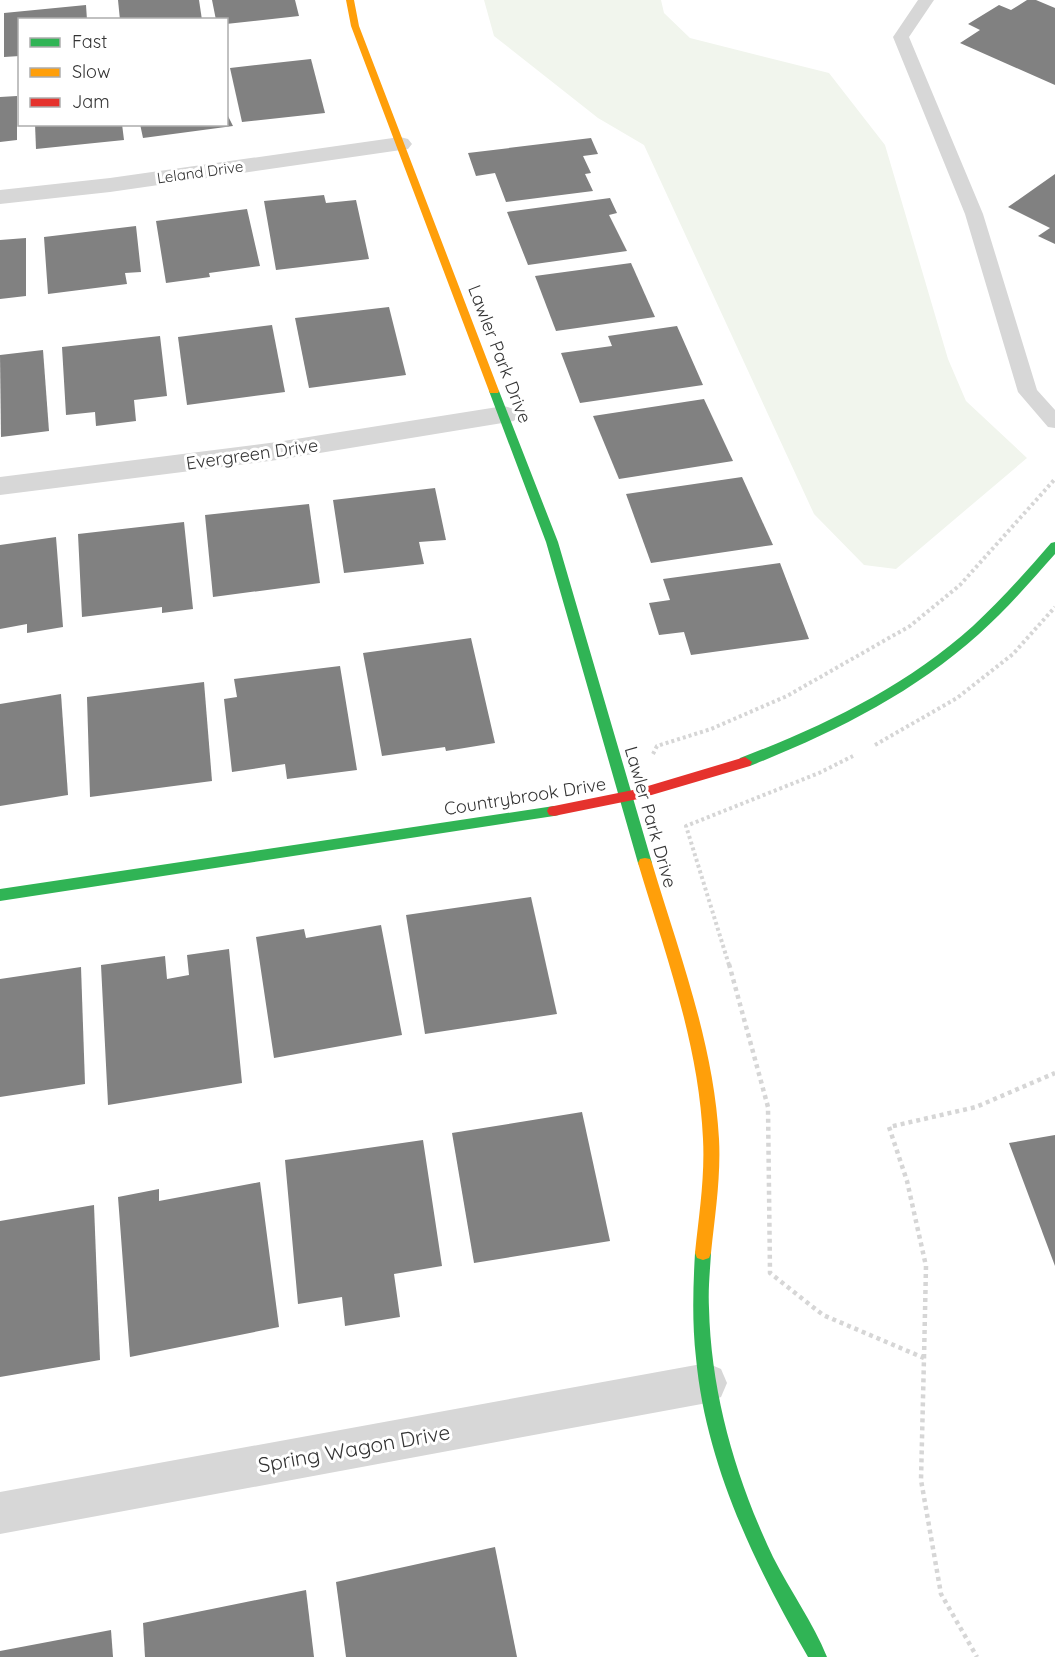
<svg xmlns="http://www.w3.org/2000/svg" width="1055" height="1657" viewBox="0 0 1055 1657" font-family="Quicksand,sans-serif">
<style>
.green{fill:#f1f5ed}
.building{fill:#818181}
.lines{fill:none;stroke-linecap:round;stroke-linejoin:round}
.path-far1{stroke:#d6d6d6;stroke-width:4;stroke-dasharray:3 3;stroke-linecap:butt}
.path{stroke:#d6d6d6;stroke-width:4.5;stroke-dasharray:4 4;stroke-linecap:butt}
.lane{fill:#d7d7d7;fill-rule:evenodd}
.street{fill:#d7d7d7;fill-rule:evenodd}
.fast{fill:#30b455;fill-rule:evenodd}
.slow{fill:#ff9f0a;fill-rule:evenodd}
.jam{fill:#e5322d;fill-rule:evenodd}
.labels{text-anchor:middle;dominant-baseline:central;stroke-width:6;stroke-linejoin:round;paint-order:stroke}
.far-street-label{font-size:15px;fill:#333;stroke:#fff}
.street-label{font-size:18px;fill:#333;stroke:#fff}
.near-street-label{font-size:21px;fill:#333;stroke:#fff}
</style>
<rect width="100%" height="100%" fill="#fff"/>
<path class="green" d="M484,0H661L664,13L690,38L829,73L885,145L948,359L966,401L1027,458L896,569L864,565L814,514L644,145L598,118L494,36Z"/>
<g class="building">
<path d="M118,0H199L202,20H120Z"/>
<path d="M212,0H295L299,16L226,24V20H216Z"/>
<path d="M1027,0H1036L1055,8V85L960,43L980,30L968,24L999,5L1011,10Z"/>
<path d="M86,5L87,20H20V56L4,57V13Z"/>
<path d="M311,59L325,113L242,122L230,68Z"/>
<path d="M17,96V140L0,142V97Z"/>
<path d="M227,114L233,126L143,138L140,124H226Z"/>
<path d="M35,124H122L124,140L36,149Z"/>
<path d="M591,138L598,154L583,156L591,173L585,174L593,191L506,202L495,173L476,176L468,153Z"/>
<path d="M1055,174V244L1038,236L1050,228L1008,207Z"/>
<path d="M324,195L326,203L356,200L369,259L276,270L264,201Z"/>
<path d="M610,198L617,213L609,215L627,251L528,265L507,212Z"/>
<path d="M247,209L260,266L209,273L210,277L166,283L156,221Z"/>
<path d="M136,226L141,272L125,273L127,284L48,294L44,237Z"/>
<path d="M26,238V296L0,299V240Z"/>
<path d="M631,263L655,317L556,331L535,276Z"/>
<path d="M389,307L406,375L309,388L295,318Z"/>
<path d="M272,325L285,392L187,405L178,337Z"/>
<path d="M677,326L703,385L580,403L561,353L612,346L608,336Z"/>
<path d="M160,336L167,396L134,400L136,421L96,426L95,412L66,415L62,347Z"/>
<path d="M43,350L49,431L1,437L0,355Z"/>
<path d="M704,399L733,461L619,479L593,416Z"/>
<path d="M742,477L773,545L651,563L626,494Z"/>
<path d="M435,488L446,540L419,542L424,564L344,573L333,500Z"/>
<path d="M309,504L320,583L213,597L205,515Z"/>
<path d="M184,522L193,609L162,613V607L82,617L78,534Z"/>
<path d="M56,537L63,627L27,633V624L0,629V545Z"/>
<path d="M780,563L809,639L691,655L684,632L659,635L649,603L670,600L663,579Z"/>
<path d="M471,638L495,743L446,751L445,747L382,756L363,653Z"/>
<path d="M340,666L357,770L287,779L285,764L232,772L224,699L237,697L234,679Z"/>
<path d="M204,682L212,781L90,797L87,697Z"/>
<path d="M61,694L68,795L0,806V704Z"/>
<path d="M531,897L557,1014L425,1034L406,915Z"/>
<path d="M381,925L402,1035L274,1058L256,937L304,929L306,938Z"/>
<path d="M229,949L242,1083L108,1105L101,965L165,956L167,979L189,975L187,955Z"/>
<path d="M81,967L85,1084L0,1097V979Z"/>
<path d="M582,1112L610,1241L474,1263L452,1133Z"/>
<path d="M1055,1135V1266L1009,1143Z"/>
<path d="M423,1140L442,1266L394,1274L400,1317L345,1326L342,1297L298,1304L285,1160Z"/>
<path d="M260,1182L279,1327L130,1357L118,1197L159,1189V1201Z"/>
<path d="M94,1205L100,1360L0,1377V1221Z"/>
<path d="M495,1547L517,1657H346L336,1582Z"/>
<path d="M306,1590L314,1657H145L143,1623Z"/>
<path d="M111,1630L113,1657H0V1651Z"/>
</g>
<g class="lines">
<g class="path-far1">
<path d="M875,745L957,698L1013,654L1055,607"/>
<path d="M653,754L657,746L711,729L787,696L910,626L960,585L1055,479"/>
<path d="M729,965L686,826L819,773L853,756"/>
</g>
<g class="path">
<path d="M729,964L768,1107L770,1273L823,1315L924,1358L921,1480L941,1594L977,1657"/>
<path d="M924,1358L926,1266L907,1181L889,1127L976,1107L1055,1073"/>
</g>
<path class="lane" d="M918,0H934L909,37L983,214L1037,390L1055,410V428L1048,427L1018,392L965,214L893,37Z"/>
<g class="street">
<path d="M400,137L408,139L412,144L408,149L110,192L0,204V190L110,178Z"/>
<path d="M504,406L514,409L518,415L514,421L277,460L0,495V477L277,442Z"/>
<path d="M707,1363L721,1369L727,1383L721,1397L707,1403L0,1534V1492Z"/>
</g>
<g class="fast">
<path d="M494,387L499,391L558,542L652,863L650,867H640L638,863L546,542L489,391Z"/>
<path d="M1055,542V554C1031,581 1007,609 979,634C912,694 833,733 750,766H740L738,762L740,758C824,726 905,687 973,626C1001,600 1026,572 1051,543Z"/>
<path d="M554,806L559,807L561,811L559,815L554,816L0,901V889Z"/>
<path d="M703,1246L709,1248L711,1253C710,1271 708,1289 709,1308C711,1394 736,1479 773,1557C790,1591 813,1622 827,1657H808C755,1565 706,1465 696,1358C692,1323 693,1288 695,1253L697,1248Z"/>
</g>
<g class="slow">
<path d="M346,0H354L359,26L499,391L498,393H490L489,391L351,26Z"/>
<path d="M645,858L650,859L652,863C679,953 714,1044 719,1139C721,1177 715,1215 711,1253L709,1258L703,1260L697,1258L695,1253C699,1215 705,1177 703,1139C699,1044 665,953 638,863L640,859Z"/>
</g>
<path class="jam" d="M745,757L752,762L750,766L638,799L554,816L549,815L547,811L549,807L554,806L638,789Z"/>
</g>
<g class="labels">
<g class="far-street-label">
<text transform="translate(200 172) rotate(-8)">Leland Drive</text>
</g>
<g class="street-label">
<text transform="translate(500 354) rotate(69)">Lawler Park Drive</text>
<text transform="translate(252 454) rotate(-8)">Evergreen Drive</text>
<text transform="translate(525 796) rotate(-9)">Countrybrook Drive</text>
<text transform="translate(651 817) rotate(74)">Lawler Park Drive</text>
</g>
<g class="near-street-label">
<text transform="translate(354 1448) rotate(-10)">Spring Wagon Drive</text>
</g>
</g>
<rect x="18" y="18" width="210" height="108" fill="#ffffff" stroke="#adadad" stroke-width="1.5"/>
<rect x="30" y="38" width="30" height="9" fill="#30b455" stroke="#adadad" stroke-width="1.5"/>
<text x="72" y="48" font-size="18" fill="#333333">Fast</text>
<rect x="30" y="68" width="30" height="9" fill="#ff9f0a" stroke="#adadad" stroke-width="1.5"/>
<text x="72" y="78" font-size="18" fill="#333333">Slow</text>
<rect x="30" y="98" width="30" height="9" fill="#e5322d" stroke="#adadad" stroke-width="1.5"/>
<text x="72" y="108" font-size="18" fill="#333333">Jam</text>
</svg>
